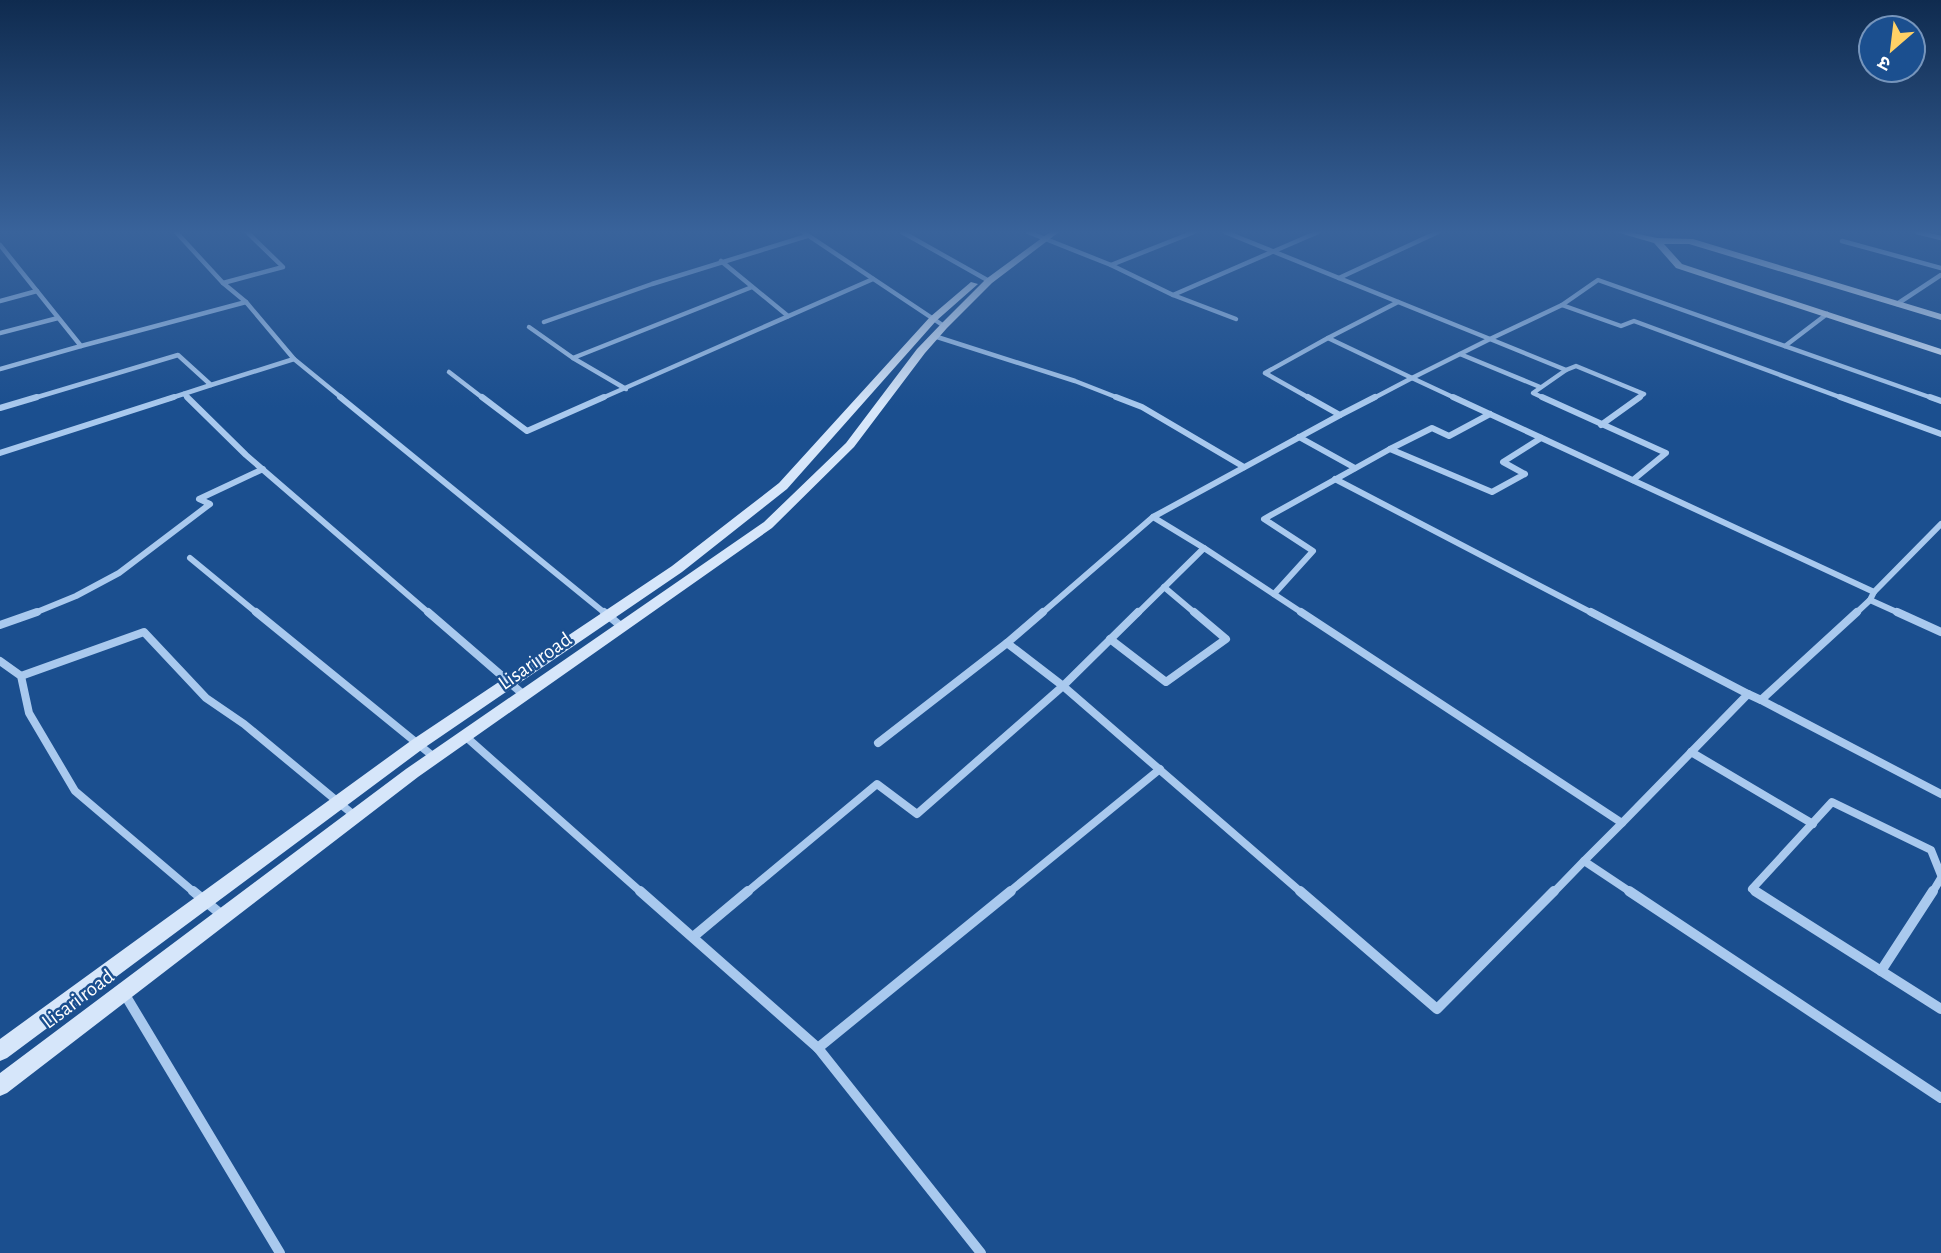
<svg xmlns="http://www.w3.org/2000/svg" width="1941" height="1253" viewBox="0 0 1941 1253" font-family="'Alegreya Sans','Noto Sans Devanagari',sans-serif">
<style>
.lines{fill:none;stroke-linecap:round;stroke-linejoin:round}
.street-far3{stroke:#a9c9ee;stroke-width:4.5}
.street-far2{stroke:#a9c9ee;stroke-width:6}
.street-far1{stroke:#a9c9ee;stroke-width:8}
.street{stroke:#a9c9ee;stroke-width:10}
.secondary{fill:#d6e6fa;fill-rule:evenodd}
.labels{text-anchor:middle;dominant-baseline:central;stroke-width:5;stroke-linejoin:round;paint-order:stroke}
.street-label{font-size:21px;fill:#fff;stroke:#1b4f8f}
</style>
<rect width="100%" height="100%" fill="#1b4f8f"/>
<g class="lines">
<g class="street-far3">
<path d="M176,232L223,283L246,302L294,359L343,399"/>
<path d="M803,232L944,326"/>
<path d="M902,232L989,281"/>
<path d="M1028,232L1111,265L1194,232"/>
<path d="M1225,232L1490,339L1562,305L1621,326L1634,321L1845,399"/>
<path d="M1917,232L1941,238"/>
<path d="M1842,241L1941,268"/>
<path d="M0,245L81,346L246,302"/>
<path d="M721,261L788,316"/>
<path d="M1111,265L1173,295L1318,232"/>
<path d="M1339,278L1438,232"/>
<path d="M223,283L283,267L247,232"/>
<path d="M1173,295L1236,319"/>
<path d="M0,301L37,291"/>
<path d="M1398,302L1328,338L1412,378"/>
<path d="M1897,304L1941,275"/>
<path d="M1562,305L1598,280L1935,399"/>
<path d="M544,322L652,284L807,236"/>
<path d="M529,327L573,358L626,389"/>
<path d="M0,333L58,318"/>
<path d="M934,336L1075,381L1121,399"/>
<path d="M1785,346L1827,314"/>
<path d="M573,358L752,287"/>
<path d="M0,369L81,346"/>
<path d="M449,372L484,399"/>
<path d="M1540,387L1460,354L1490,339L1566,370L1576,366L1644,394L1637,399"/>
<path d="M184,394L189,399"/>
<path d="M31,399L178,355L211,385L294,359"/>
<path d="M168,399L211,385"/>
<path d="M600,399L873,279"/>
<path d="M1311,399L1265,373L1328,338"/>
<path d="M1372,399L1412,378"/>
<path d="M1457,399L1412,378L1460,354"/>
<path d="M1546,399L1533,393L1566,370"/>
</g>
<g class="street-far2">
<path d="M187,397L246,455L430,614"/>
<path d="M340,397L606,614"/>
<path d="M482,397L527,431L604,397"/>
<path d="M1116,397L1142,407L1244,467"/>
<path d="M1308,397L1340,415L1375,397"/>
<path d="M1453,397L1874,592L1941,524"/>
<path d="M1542,397L1666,453L1633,480"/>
<path d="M1840,397L1941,434"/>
<path d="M1930,397L1941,401"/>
<path d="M0,408L37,397"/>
<path d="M1490,414L1449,436L1432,428L1390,449L1492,492L1525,474L1503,462L1541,438"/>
<path d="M1601,425L1640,397"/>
<path d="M1299,437L1355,468"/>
<path d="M0,453L174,397"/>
<path d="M1335,479L1594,614"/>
<path d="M1204,548L1153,517L1340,415"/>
<path d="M190,558L258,614"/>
<path d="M1164,587L1196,614"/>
<path d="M1274,594L1313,551L1264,519L1390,449"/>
<path d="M1870,600L1901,614"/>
<path d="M32,614L76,596L119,573L210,504L199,499L263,469"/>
<path d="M1041,614L1153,517"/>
<path d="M1137,614L1204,548L1304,614"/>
<path d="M1855,614L1870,600L1874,592"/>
</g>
<g class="street-far1">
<path d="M256,612L434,757"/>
<path d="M428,612L524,695"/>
<path d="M604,612L622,627"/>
<path d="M1138,612L1063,686L1302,893"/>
<path d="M1301,612L1622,823L1748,694L1591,612"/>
<path d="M1897,612L1941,632"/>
<path d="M0,625L37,612"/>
<path d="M1110,639L1166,682L1226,639L1194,612"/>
<path d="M0,661L21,676L29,713L75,791L195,893"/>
<path d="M21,676L144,632L206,698L244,724L355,816"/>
<path d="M1748,694L1761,700L1857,612"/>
<path d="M1761,700L1941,794"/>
<path d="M465,736L642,893"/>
<path d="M878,743L1007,643"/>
<path d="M1691,752L1813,824"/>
<path d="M1584,861L1622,823"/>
<path d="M746,893L877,784L917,814L1063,686L1007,643L1043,612"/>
<path d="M1008,893L1160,769"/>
<path d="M1553,893L1584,861L1632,893"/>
<path d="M1758,893L1752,889L1832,802L1931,850L1941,875"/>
<path d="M1932,893L1941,878"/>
</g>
<g class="street">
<path d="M193,891L222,915"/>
<path d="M640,891L818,1048L981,1253"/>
<path d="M1300,891L1437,1009L1554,891"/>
<path d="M1629,891L1941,1098"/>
<path d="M1755,891L1941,1009"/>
<path d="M693,937L748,891"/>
<path d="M1881,971L1933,891"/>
<path d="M124,993L280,1253"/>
<path d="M818,1048L1011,891"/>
</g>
<g class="secondary">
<path d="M1050,232H1059L992,283L947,328L925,353L854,447L772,528L418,777L7,1093L0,1096V1073L406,769L764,522L846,443L917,349L941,324L986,279Z"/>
<path d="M1616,232H1629L1657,238L1693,239L1941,314V320L1689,244H1664L1682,264L1941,349V355L1676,268L1654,243Z"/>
<path d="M971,282L978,284L936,321L787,489L682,572L424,748L7,1058L0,1061V1039L412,740L672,566L779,483L930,317Z"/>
</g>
</g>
<linearGradient id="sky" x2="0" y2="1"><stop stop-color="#0f2b4f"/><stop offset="0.57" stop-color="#39639b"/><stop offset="1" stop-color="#39639b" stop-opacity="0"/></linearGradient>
<rect width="1941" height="407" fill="url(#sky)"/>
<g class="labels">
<g class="street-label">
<text transform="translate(535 661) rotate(-35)">Lisari road</text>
<text transform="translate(78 999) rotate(-37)">Lisari road</text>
</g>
</g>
<g transform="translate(1892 49) rotate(208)"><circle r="33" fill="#1b4f8f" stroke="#7695bc" stroke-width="2"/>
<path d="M0-5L12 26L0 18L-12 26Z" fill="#ffd166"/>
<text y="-10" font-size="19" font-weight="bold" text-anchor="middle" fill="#ffffff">उ</text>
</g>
</svg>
